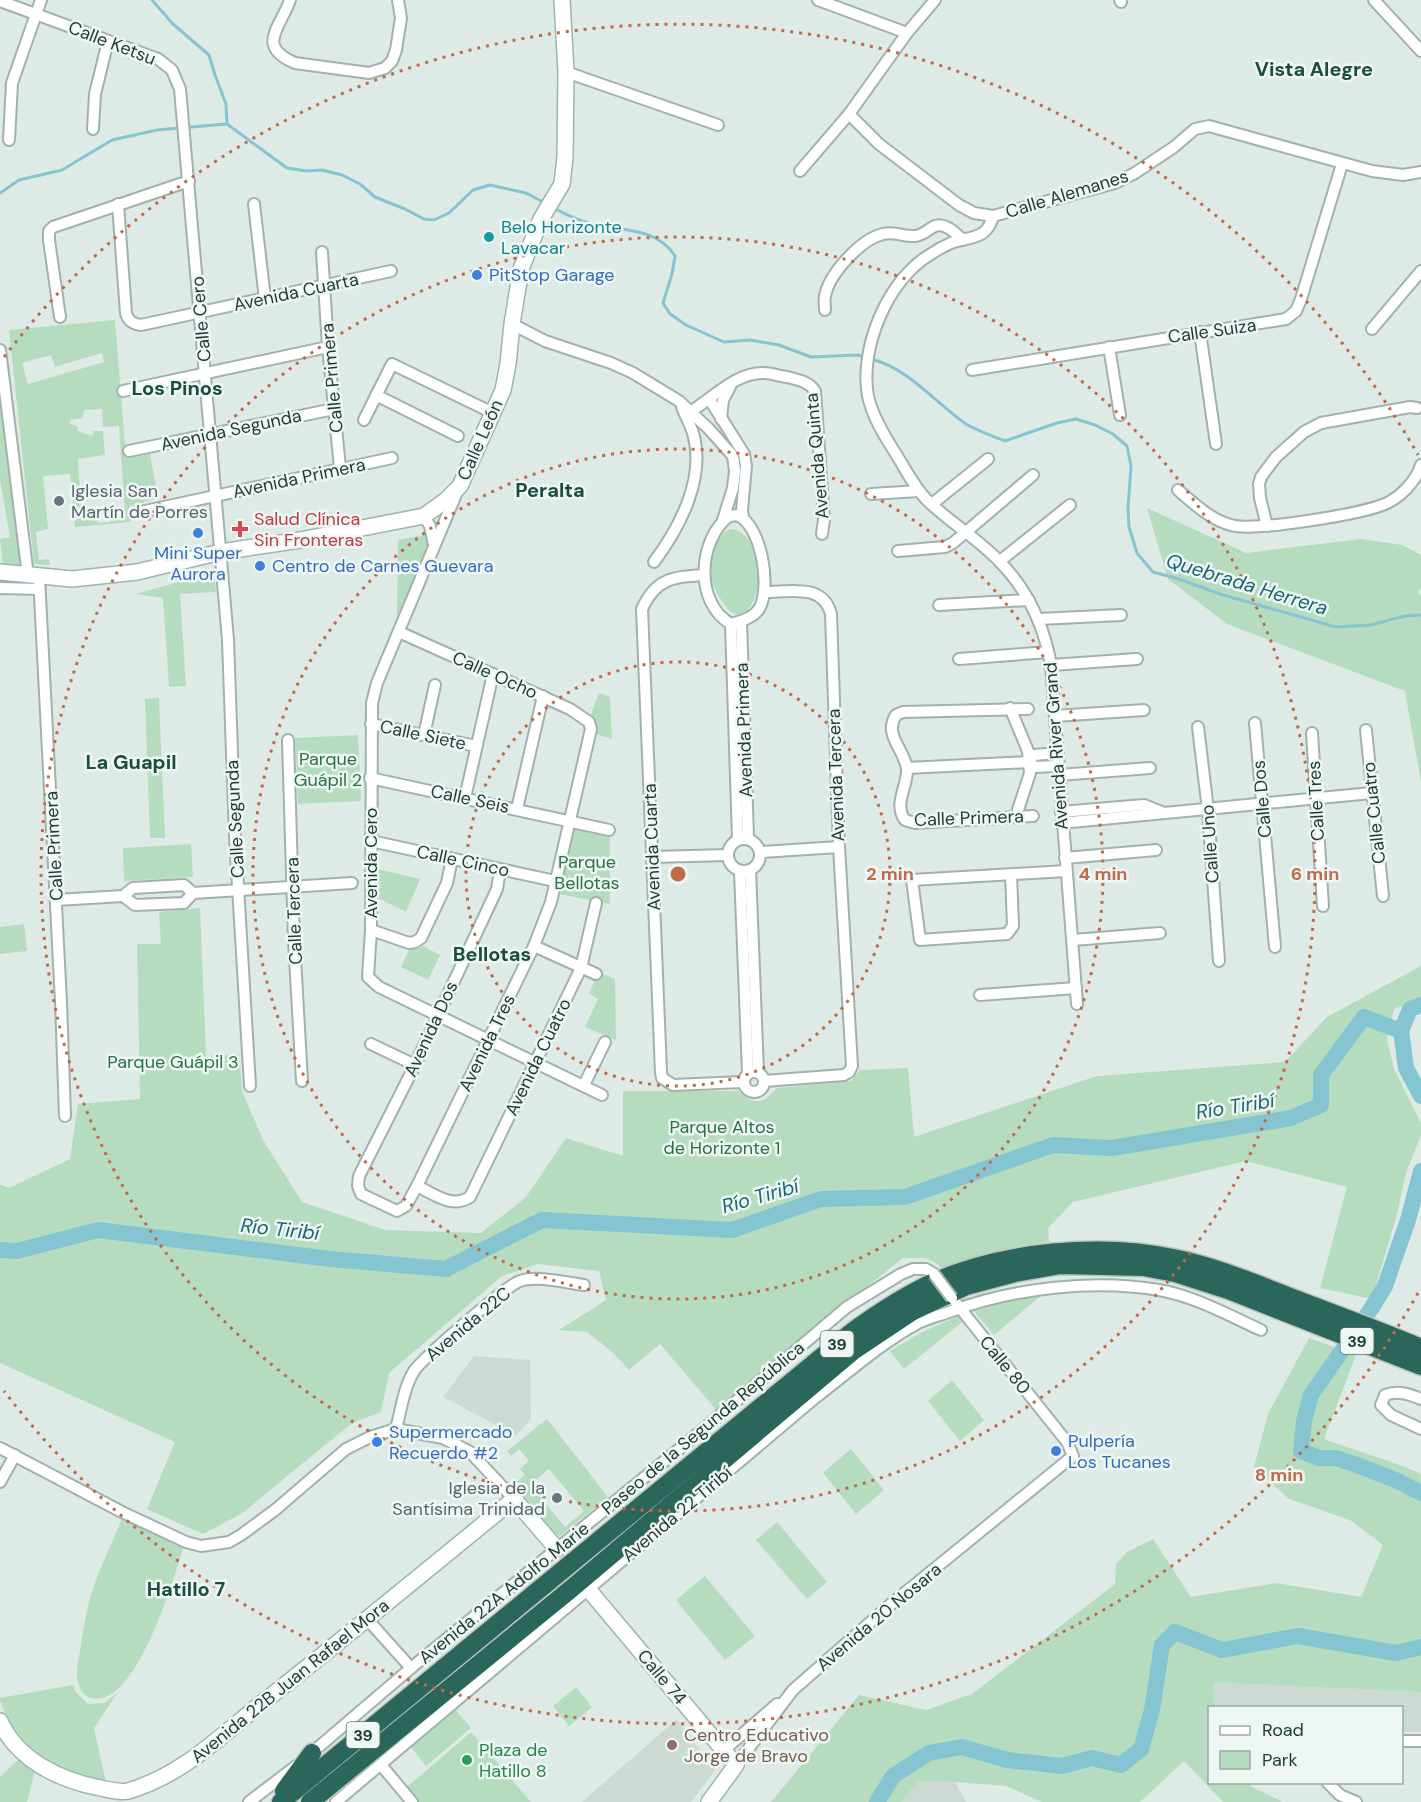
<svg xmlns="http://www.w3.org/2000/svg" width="1421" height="1802" viewBox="0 0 1421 1802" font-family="'DM Sans',sans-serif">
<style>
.built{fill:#ccdad4}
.green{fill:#b6dcc0;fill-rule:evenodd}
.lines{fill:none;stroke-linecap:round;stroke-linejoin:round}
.stream{stroke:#84c5d1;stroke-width:3}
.river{stroke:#84c5d1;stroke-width:16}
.street-casing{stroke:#a1b2ac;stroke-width:14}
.secondary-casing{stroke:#9db6ad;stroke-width:18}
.highway-casing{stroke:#bcc4c2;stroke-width:21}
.street{stroke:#fff;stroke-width:10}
.secondary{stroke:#fff;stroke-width:15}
.highway{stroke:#2b665a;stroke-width:18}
.street-bridge-casing{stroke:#a1b2ac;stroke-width:14;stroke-linecap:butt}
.street-bridge{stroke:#fff;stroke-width:10}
.ring{fill:none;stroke:#c06a4a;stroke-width:3;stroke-dasharray:3 6}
.culture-dot{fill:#0f9aa8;stroke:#eef7f3;stroke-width:2}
.shop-dot{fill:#3f7fe0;stroke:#eef7f3;stroke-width:2}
.worship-dot{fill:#6b7280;stroke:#eef7f3;stroke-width:2}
.health-dot{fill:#e0444e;stroke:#eef7f3;stroke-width:2}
.education-dot{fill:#8d6e63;stroke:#eef7f3;stroke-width:2}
.leisure-dot{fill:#2e9e5b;stroke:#eef7f3;stroke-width:2}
.labels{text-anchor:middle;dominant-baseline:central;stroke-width:5;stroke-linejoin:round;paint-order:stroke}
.shield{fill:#eef7f3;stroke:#5d736d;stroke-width:1.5}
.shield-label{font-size:16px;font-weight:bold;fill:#1f3a33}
.street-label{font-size:18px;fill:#1f3a33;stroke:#eef7f3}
.culture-label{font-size:18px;fill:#0d838f;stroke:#eef7f3;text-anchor:start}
.shop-label{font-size:18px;fill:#366cbe;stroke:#eef7f3;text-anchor:start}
.worship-label{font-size:18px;fill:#5b616d;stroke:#eef7f3;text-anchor:start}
.health-label{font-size:18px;fill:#be3a42;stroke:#eef7f3;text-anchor:start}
.park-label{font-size:18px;fill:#297145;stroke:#eef7f3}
.education-label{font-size:18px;fill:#785e54;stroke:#eef7f3;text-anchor:start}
.leisure-label{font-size:18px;fill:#27864d;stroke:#eef7f3;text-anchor:start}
.neighbourhood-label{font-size:20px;font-weight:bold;fill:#1b4c40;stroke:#eef7f3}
.water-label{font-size:20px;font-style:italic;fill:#196676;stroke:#eef7f3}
.centre{fill:#c06a4a;stroke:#eef7f3;stroke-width:3}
.ring-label{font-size:18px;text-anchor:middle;font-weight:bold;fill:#c06a4a;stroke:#eef7f3;stroke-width:5;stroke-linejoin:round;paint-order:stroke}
</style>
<rect width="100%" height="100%" fill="#deeae5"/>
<g class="built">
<path d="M474,1356L530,1360L531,1419L516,1435L443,1397Z"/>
<path d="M1213,1681L1421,1692V1732H1402V1708L1214,1707Z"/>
<path d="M677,1719L715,1770L691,1802H582Z"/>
<path d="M918,1781L955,1782L966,1802H902Z"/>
</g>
<g class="green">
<path d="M115,320L126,458L150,454L158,498L130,506L131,522L75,527L70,474L43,476L48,529L36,532L39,560L49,559L50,565L34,564L9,330ZM102,353L104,362L28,384L22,363L51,355L55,367ZM102,409L103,427L119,426L125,512L110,515V522L98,523L97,515H88L84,508L81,509L78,459L105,455L103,431H94L92,436L78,431L77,426L70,424V420L83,418L84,410Z"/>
<path d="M0,406L21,568L3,566L0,539L10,537L0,479Z"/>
<path d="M1147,508L1246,553L1361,539L1402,545L1421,555V589L1417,592L1421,595V783L1405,691L1227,624L1168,579Z"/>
<path d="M730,529C763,530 768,608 739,614C730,615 727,608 722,601C706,579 702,545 730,529Z"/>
<path d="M428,534L431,545L397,616L398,540Z"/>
<path d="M214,572L216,592L180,594L186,686L169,687L163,598L136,594Z"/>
<path d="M599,693L610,697L612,739L595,734V719L591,714Z"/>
<path d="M159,698L165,838H150L145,699Z"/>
<path d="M358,735L361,801L298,804L295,738Z"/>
<path d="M571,826L610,835V904L559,894Z"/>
<path d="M191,844L193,877L124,881L123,848Z"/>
<path d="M378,869L420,879L406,912L378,898Z"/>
<path d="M200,908L206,1056L239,1054L242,1091L263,1140L302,1202L385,1230L481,1233L526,1197L566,1138L623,1156V1091H738C755,1106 762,1104 777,1088L851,1081L860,1070L908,1068L914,1137L1097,1076L1285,1062L1327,1017L1421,966V999L1394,1009L1387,1039L1394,1069L1421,1123V1135L1406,1173L1396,1218L1372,1299L1320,1288L1347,1187L1246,1161L1073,1202L1048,1228L1049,1242L1010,1248L942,1269L938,1264L925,1258H903L827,1318L718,1412L660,1344L629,1370L611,1351L587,1332L559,1330L606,1300L599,1271L538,1264L502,1276L389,1373L381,1412L352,1423L241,1514L203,1534L147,1509L175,1442L0,1363V1184L9,1188L70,1159L78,1104L140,1099L137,944H161L159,912Z"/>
<path d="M24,924L27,951L0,954V927Z"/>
<path d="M423,946L440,955L428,980L401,967L410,948L418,949Z"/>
<path d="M598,972L615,979L616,1040L585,1027L598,999L589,994Z"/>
<path d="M1043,1294L994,1335L972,1309Z"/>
<path d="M956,1317H963L966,1319L904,1369L890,1351L920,1333Z"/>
<path d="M1309,1338L1356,1355L1324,1439L1400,1465L1421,1474V1692L1213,1682L1214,1707L1210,1708V1782L1250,1783V1786L1283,1802H1223L1184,1761L1140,1802H1042L1006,1786L955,1782L918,1781L902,1802H771L859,1695L926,1710L972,1694L1115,1584L1116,1564L1127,1552L1153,1539L1191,1597L1276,1583L1361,1597L1383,1545L1350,1520L1289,1499L1254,1467L1268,1414Z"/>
<path d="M952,1380L984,1420L960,1441L928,1401Z"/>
<path d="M547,1419L608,1497L560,1536L555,1534L513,1486L525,1475L520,1469L529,1461L519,1449L511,1456L507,1451ZM549,1469L584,1511L565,1527L530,1485Z"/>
<path d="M851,1449L884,1490L856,1514L823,1473Z"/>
<path d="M123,1516L184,1546C174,1577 136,1709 92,1698C82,1696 79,1687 77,1678C76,1669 79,1659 80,1651C83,1632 86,1611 92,1592C100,1566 113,1542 123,1516Z"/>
<path d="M777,1522L827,1582L807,1599L756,1540Z"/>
<path d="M705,1576L755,1636L725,1660L676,1600Z"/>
<path d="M73,1685L76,1692L88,1704L105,1703L118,1692L94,1728L106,1783C71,1777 30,1760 11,1727C7,1719 4,1709 0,1701V1698Z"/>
<path d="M576,1687L592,1707L569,1726L553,1706Z"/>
<path d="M454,1708L471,1728L426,1766L410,1746Z"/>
<path d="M471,1732L531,1802H419L407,1787Z"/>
<path d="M22,1756L36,1768L27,1802H0V1777Z"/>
</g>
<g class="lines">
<g class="stream">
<path d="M152,0L173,24L209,55L215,75L226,104L227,124L287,168L306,171L322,170L342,175L360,184L375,197L405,209L424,219L434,220L449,213L473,190L490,185L526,193L545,203"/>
<path d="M0,193L19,180L62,170L112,140L157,130L226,124"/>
<path d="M554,208C565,214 576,220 589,223C618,231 656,226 675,256L672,274L663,303L670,314L686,325L724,342L750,340L779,345L811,357L858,355L865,357"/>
<path d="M871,359C910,369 934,402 966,424C978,431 992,436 1005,441L1057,423L1076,419L1095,425L1113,434L1127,446L1131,466L1128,508L1129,527L1137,553L1153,572L1179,579L1223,595L1336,627L1371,625L1405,616L1421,615"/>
</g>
<g class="river">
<path d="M1421,1005L1410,1009L1401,1031L1406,1068L1421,1096"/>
<path d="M1421,1171L1408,1220L1385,1286L1371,1309L1311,1395L1304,1421L1301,1451L1319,1458H1336L1357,1465L1398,1481L1421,1493"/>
<path d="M0,1250L17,1251L98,1230L330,1259L446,1269L542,1220L732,1230L821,1199L905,1197L1053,1145L1112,1148L1291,1118L1321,1105V1075L1364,1017L1401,1031"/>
<path d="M877,1802L893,1776L929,1753L962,1747L1007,1760L1062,1766L1092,1758L1121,1765L1141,1749L1152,1710L1162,1645L1175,1632L1222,1650L1298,1636L1396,1653L1421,1647"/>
</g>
<defs>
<g id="street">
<path d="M290,0C281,27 255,46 295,63L369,73L385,68L392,61L396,50L401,18L398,0"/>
<path d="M818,0L907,33"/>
<path d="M1120,0L1121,2"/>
<path d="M1374,0L1421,51"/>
<path d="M0,1L158,59L172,70L180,89L228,640L235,837L250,1086"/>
<path d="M566,72L718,125"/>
<path d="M849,114L879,144L959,205L974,213L993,216L1115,183L1135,173L1174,147L1195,129L1209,126L1372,171L1403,175L1421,172"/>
<path d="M93,129L95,94L108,41"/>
<path d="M9,140L12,83L41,0"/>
<path d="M800,171L849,114L907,33L935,0"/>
<path d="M118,204L126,313C128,321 133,324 141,325L391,271"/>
<path d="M254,204L265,299"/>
<path d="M993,216C987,240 971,236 951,243C944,246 937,250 931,254C888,279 859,348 868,396C872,416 885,437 896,454C906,470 915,489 929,502C951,523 978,539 999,561C1027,589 1044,626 1051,665L1077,1004"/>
<path d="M322,252L328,347L340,468"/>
<path d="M825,310C825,305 824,300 825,296C829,274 861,239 883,234C894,231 904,237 915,236C924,235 928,229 935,226C946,222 956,234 963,240"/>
<path d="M60,317L49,240V231L53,227L189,181"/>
<path d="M512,324L545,341L611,363L633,373L679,401L709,429L733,456L735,471L733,488L723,520"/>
<path d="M1372,329L1421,271"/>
<path d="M1200,332L1216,444"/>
<path d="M1109,347L1120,415"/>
<path d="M0,350L28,576"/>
<path d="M972,370L1286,319L1296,311L1301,299L1342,164"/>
<path d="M123,391L328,347"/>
<path d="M376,395L458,436"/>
<path d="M710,400L744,454L746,466L742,510L743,517"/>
<path d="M690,412C713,398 736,372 764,373C771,373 779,376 787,377C798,380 808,381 815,391L824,520L822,534"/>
<path d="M721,419L723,400L730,387"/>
<path d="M364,420L392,364L493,413"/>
<path d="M129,451L334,409"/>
<path d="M1178,490C1193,503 1211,520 1231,525C1254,532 1361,514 1385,504C1401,497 1416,481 1421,465"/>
<path d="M457,492L377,683L372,703L371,930L368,977L379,987L602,1095"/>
<path d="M871,494L919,491"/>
<path d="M932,504L988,459"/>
<path d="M136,513L392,458"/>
<path d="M737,515C761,524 772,587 759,609C753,618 741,621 731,624C694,603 698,540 729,516Z"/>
<path d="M424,516L430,526L434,545"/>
<path d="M1267,526L1260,498L1259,484L1261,477L1276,457L1304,432L1321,423L1410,407L1417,408"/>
<path d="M898,551L945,547L953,543L1033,475"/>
<path d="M1000,561L1070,505"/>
<path d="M654,562C680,527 706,478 693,433C690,424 685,415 682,407"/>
<path d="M704,575C673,577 656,578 642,609L661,1072L662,1078L673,1085L743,1082"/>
<path d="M39,577L61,1002L65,1116"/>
<path d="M0,588L39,589"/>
<path d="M939,605L1029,600"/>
<path d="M1039,619L1121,615"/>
<path d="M741,621L748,838"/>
<path d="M731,624L738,839"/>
<path d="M399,632L570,709L589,722L591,729L551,902L534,946L417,1186"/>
<path d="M959,659L1048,652"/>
<path d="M1051,665L1137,659"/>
<path d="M1010,708L1028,751L1030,773L1016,816"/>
<path d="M1028,709L903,712L896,715C883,735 905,750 907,769C908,786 893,804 905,820L915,823L1033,816"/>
<path d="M1055,716L1144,710"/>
<path d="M1255,723L1275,947"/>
<path d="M371,724L476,746"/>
<path d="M1198,727L1208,810L1219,961"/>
<path d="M1366,730L1383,896"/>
<path d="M1312,733L1323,906"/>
<path d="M424,735L435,685"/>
<path d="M288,740L294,940L302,1081"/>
<path d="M1029,762L1034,755L1057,753"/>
<path d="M907,768L1029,762L1035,767L1058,766"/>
<path d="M1059,775L1150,768"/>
<path d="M370,778L609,830"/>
<path d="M465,798L493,674"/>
<path d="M517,809L543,696"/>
<path d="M1061,812L1144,805L1164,813"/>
<path d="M1061,823L1372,793"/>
<circle cx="744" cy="855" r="16"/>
<path d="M371,841L555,881"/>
<path d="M761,852L839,847"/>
<path d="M652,857L728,855"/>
<path d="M1065,858L1156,850"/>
<path d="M500,870L497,889L415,1065L359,1176L358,1186L361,1194L397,1211L406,1206L417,1186C434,1194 452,1209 470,1197L581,968L596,903"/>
<path d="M750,870L758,1072"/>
<path d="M740,871L748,1073"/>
<path d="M1011,874L1013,926L1007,934L920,940L912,880L1066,871"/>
<path d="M123,896L135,905L184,903L193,893L352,883"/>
<path d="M56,900L123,896L133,888L184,885L193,893"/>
<path d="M371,930L409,943L415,942L421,938L447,883L452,859"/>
<path d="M1073,940L1160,933"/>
<path d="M534,946L596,974"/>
<path d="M980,995L1076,988"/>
<path d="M371,1044L415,1065"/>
<circle cx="754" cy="1082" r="10"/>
<path d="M764,1081L844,1075L849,1072L852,1066L839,847L831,614C823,583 790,592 764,592"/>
<path d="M584,1085L605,1042"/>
<path d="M1421,1399C1409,1394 1397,1390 1385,1395L1381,1405L1391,1415L1421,1429"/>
<path d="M396,1429C401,1410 404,1387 414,1371C422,1359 507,1285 520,1281C537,1275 567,1283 584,1285"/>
<path d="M0,1448L122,1512L186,1542L201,1546L229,1542L241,1535L275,1510L346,1449L370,1437L396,1429L443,1438L470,1452L514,1499"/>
<path d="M0,1482L15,1455"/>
<path d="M368,1620L411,1668"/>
<path d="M1402,1741H1421"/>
<path d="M724,1750L777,1704"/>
<path d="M308,1756L411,1668L700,1432L847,1307L901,1274L913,1269H926L934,1274"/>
<path d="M381,1765L412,1802"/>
<path d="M736,1765L793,1690L890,1605L1073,1456L1067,1442L956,1303"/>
<path d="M1327,1782L1340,1795L1356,1802"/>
<path d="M249,1802L296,1766"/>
<path d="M336,1802L815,1398C849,1372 881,1343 918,1323C929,1318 941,1315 952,1311C1014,1288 1094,1279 1159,1290C1194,1296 1228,1315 1261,1330"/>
</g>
<g id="secondary">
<path d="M0,572L72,579L137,572L221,552L300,540L424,516L446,500L460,486L503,390L508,364L512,324L521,269L541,219L562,184L565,157L566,72L562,0"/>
<path d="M588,1589L736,1765L709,1802"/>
<path d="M0,1721C17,1760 61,1781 101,1788C110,1790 120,1793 128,1791C184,1775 222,1734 267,1699C350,1634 432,1566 514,1499L557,1549"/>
</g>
<g id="highway">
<path d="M284,1791L312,1753"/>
<path d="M281,1802L852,1332C878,1313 904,1296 934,1282C1004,1251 1103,1242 1178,1259C1220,1268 1259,1285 1298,1300C1339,1316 1381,1331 1421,1348"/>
<path d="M310,1802L571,1589L853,1351L913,1311L966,1286L1015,1273L1061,1265L1143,1267L1175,1273L1228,1290L1421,1366"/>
</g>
</defs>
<use href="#street" class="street-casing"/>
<use href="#secondary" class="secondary-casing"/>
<use href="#highway" class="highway-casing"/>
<use href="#street" class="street"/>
<use href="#secondary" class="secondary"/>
<use href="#highway" class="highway"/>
<defs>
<path id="street-bridge" d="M934,1274L952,1298"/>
</defs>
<use href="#street-bridge" class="street-bridge-casing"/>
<use href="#street-bridge" class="street-bridge"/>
</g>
<g class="ring">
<circle cx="678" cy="874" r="212"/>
<circle cx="678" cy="874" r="425"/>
<circle cx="678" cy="874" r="637"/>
<path d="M1418 1293A850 850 0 0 1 4 1391M4 357A850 850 0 0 1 1418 455"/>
</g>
<circle class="culture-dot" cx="489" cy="237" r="6"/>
<g class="shop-dot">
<circle cx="477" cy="275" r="6"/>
<circle cx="198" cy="533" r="6"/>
<circle cx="260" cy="566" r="6"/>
<circle cx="377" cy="1442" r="6"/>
<circle cx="1056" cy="1451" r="6"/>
</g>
<g class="worship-dot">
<circle cx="59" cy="501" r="6"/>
<circle cx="557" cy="1498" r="6"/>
</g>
<path class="health-dot" d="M237 520h6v6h6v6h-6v6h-6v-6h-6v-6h6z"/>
<circle class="education-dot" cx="672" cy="1745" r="6"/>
<circle class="leisure-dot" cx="467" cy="1760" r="6"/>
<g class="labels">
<g class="shield">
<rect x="1340.5" y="1328" width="33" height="26" rx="4.5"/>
<rect x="820.5" y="1331" width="33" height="26" rx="4.5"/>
<rect x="346.5" y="1722" width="33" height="26" rx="4.5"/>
</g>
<g class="shield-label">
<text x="1357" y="1341">39</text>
<text x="837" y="1344">39</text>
<text x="363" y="1735">39</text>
</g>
<g class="street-label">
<text transform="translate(112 43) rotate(21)">Calle Ketsu</text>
<text transform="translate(1067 194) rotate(-17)">Calle Alemanes</text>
<text transform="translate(296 292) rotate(-12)">Avenida Cuarta</text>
<text transform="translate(201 319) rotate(-95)">Calle Cero</text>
<text transform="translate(1212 331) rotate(-8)">Calle Suiza</text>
<text transform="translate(332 378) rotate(-95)">Calle Primera</text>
<text transform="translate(231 430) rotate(-12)">Avenida Segunda</text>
<text transform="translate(480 440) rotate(-66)">Calle León</text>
<text transform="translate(817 456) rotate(-95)">Avenida Quinta</text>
<text transform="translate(299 478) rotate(-12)">Avenida Primera</text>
<text transform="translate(495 675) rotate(24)">Calle Ocho</text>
<text transform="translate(744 730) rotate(-92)">Avenida Primera</text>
<text transform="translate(423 735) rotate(12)">Calle Siete</text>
<text transform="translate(1056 746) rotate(-94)">Avenida River Grand</text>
<text transform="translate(836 775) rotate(-92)">Avenida Tercera</text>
<text transform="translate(470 799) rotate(12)">Calle Seis</text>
<text transform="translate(1262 799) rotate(-95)">Calle Dos</text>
<text transform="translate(1316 801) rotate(-93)">Calle Tres</text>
<text transform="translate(1374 813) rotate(-96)">Calle Cuatro</text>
<text transform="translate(969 818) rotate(-2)">Calle Primera</text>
<text transform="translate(235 819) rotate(-93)">Calle Segunda</text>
<text transform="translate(1210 844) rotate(-94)">Calle Uno</text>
<text transform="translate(54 846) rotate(-93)">Calle Primera</text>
<text transform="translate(652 847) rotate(-92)">Avenida Cuarta</text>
<text transform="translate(463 861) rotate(12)">Calle Cinco</text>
<text transform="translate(371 863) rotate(-90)">Avenida Cero</text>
<text transform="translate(294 911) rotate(-92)">Calle Tercera</text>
<text transform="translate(431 1029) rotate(-65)">Avenida Dos</text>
<text transform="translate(487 1043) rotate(-64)">Avenida Tres</text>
<text transform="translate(538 1057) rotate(-64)">Avenida Cuatro</text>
<text transform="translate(468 1324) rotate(-40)">Avenida 22C</text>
<text transform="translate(1005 1365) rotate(51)">Calle 80</text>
<text transform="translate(703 1428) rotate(-40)">Paseo de la Segunda República</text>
<text transform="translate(677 1514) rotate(-40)">Avenida 22 Tiribí</text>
<text transform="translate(504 1593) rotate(-39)">Avenida 22A Adolfo Marie</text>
<text transform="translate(879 1617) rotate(-40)">Avenida 20 Nosara</text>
<text transform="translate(662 1677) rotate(50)">Calle 74</text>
<text transform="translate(290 1681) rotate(-39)">Avenida 22B Juan Rafael Mora</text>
</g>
<g class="culture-label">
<text x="501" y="227">Belo Horizonte<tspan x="501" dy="21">Lavacar</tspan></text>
</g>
<g class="shop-label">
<text x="489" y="275">PitStop Garage</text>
<text x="198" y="553" text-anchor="middle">Mini Super<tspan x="198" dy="21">Aurora</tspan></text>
<text x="272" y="566">Centro de Carnes Guevara</text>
<text x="389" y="1432">Supermercado<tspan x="389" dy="21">Recuerdo #2</tspan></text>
<text x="1068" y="1441">Pulpería<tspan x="1068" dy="21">Los Tucanes</tspan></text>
</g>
<g class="worship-label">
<text x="71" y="491">Iglesia San<tspan x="71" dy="21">Martín de Porres</tspan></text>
<text x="545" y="1488" text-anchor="end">Iglesia de la<tspan x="545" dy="21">Santísima Trinidad</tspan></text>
</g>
<g class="health-label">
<text x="254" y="519">Salud Clínica<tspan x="254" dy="21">Sin Fronteras</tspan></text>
</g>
<g class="park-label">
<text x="328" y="759">Parque<tspan x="328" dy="21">Guápil 2</tspan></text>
<text x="587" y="862">Parque<tspan x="587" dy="21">Bellotas</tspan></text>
<text x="173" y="1062">Parque Guápil 3</text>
<text x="722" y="1127">Parque Altos<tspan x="722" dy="21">de Horizonte 1</tspan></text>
</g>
<g class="education-label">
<text x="684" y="1735">Centro Educativo<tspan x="684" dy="21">Jorge de Bravo</tspan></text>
</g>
<g class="leisure-label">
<text x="479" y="1750">Plaza de<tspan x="479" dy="21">Hatillo 8</tspan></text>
</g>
<g class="neighbourhood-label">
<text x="1314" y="69">Vista Alegre</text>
<text x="177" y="388">Los Pinos</text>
<text x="550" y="490">Peralta</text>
<text x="131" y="762">La Guapil</text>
<text x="492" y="954">Bellotas</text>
<text x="186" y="1589">Hatillo 7</text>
</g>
<g class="water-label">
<text transform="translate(1247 584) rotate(17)">Quebrada Herrera</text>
<text transform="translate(1235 1106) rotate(-9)">Río Tiribí</text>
<text transform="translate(760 1196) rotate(-16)">Río Tiribí</text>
<text transform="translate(280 1229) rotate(6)">Río Tiribí</text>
</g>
</g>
<circle cx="678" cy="874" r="9" class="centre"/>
<g class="ring-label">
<text x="890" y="880">2 min</text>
<text x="1103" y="880">4 min</text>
<text x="1315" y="880">6 min</text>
<text x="1279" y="1481">8 min</text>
</g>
<rect x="1208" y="1706" width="195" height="78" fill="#eef7f3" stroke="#9baba6" stroke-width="1.5"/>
<rect x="1220" y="1726" width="30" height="9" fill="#ffffff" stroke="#9baba6" stroke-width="1.5"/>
<text x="1262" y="1736" font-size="18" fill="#1f3a33">Road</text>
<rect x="1220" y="1751" width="30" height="18" fill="#b6dcc0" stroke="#9baba6" stroke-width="1.5"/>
<text x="1262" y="1766" font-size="18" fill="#1f3a33">Park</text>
</svg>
